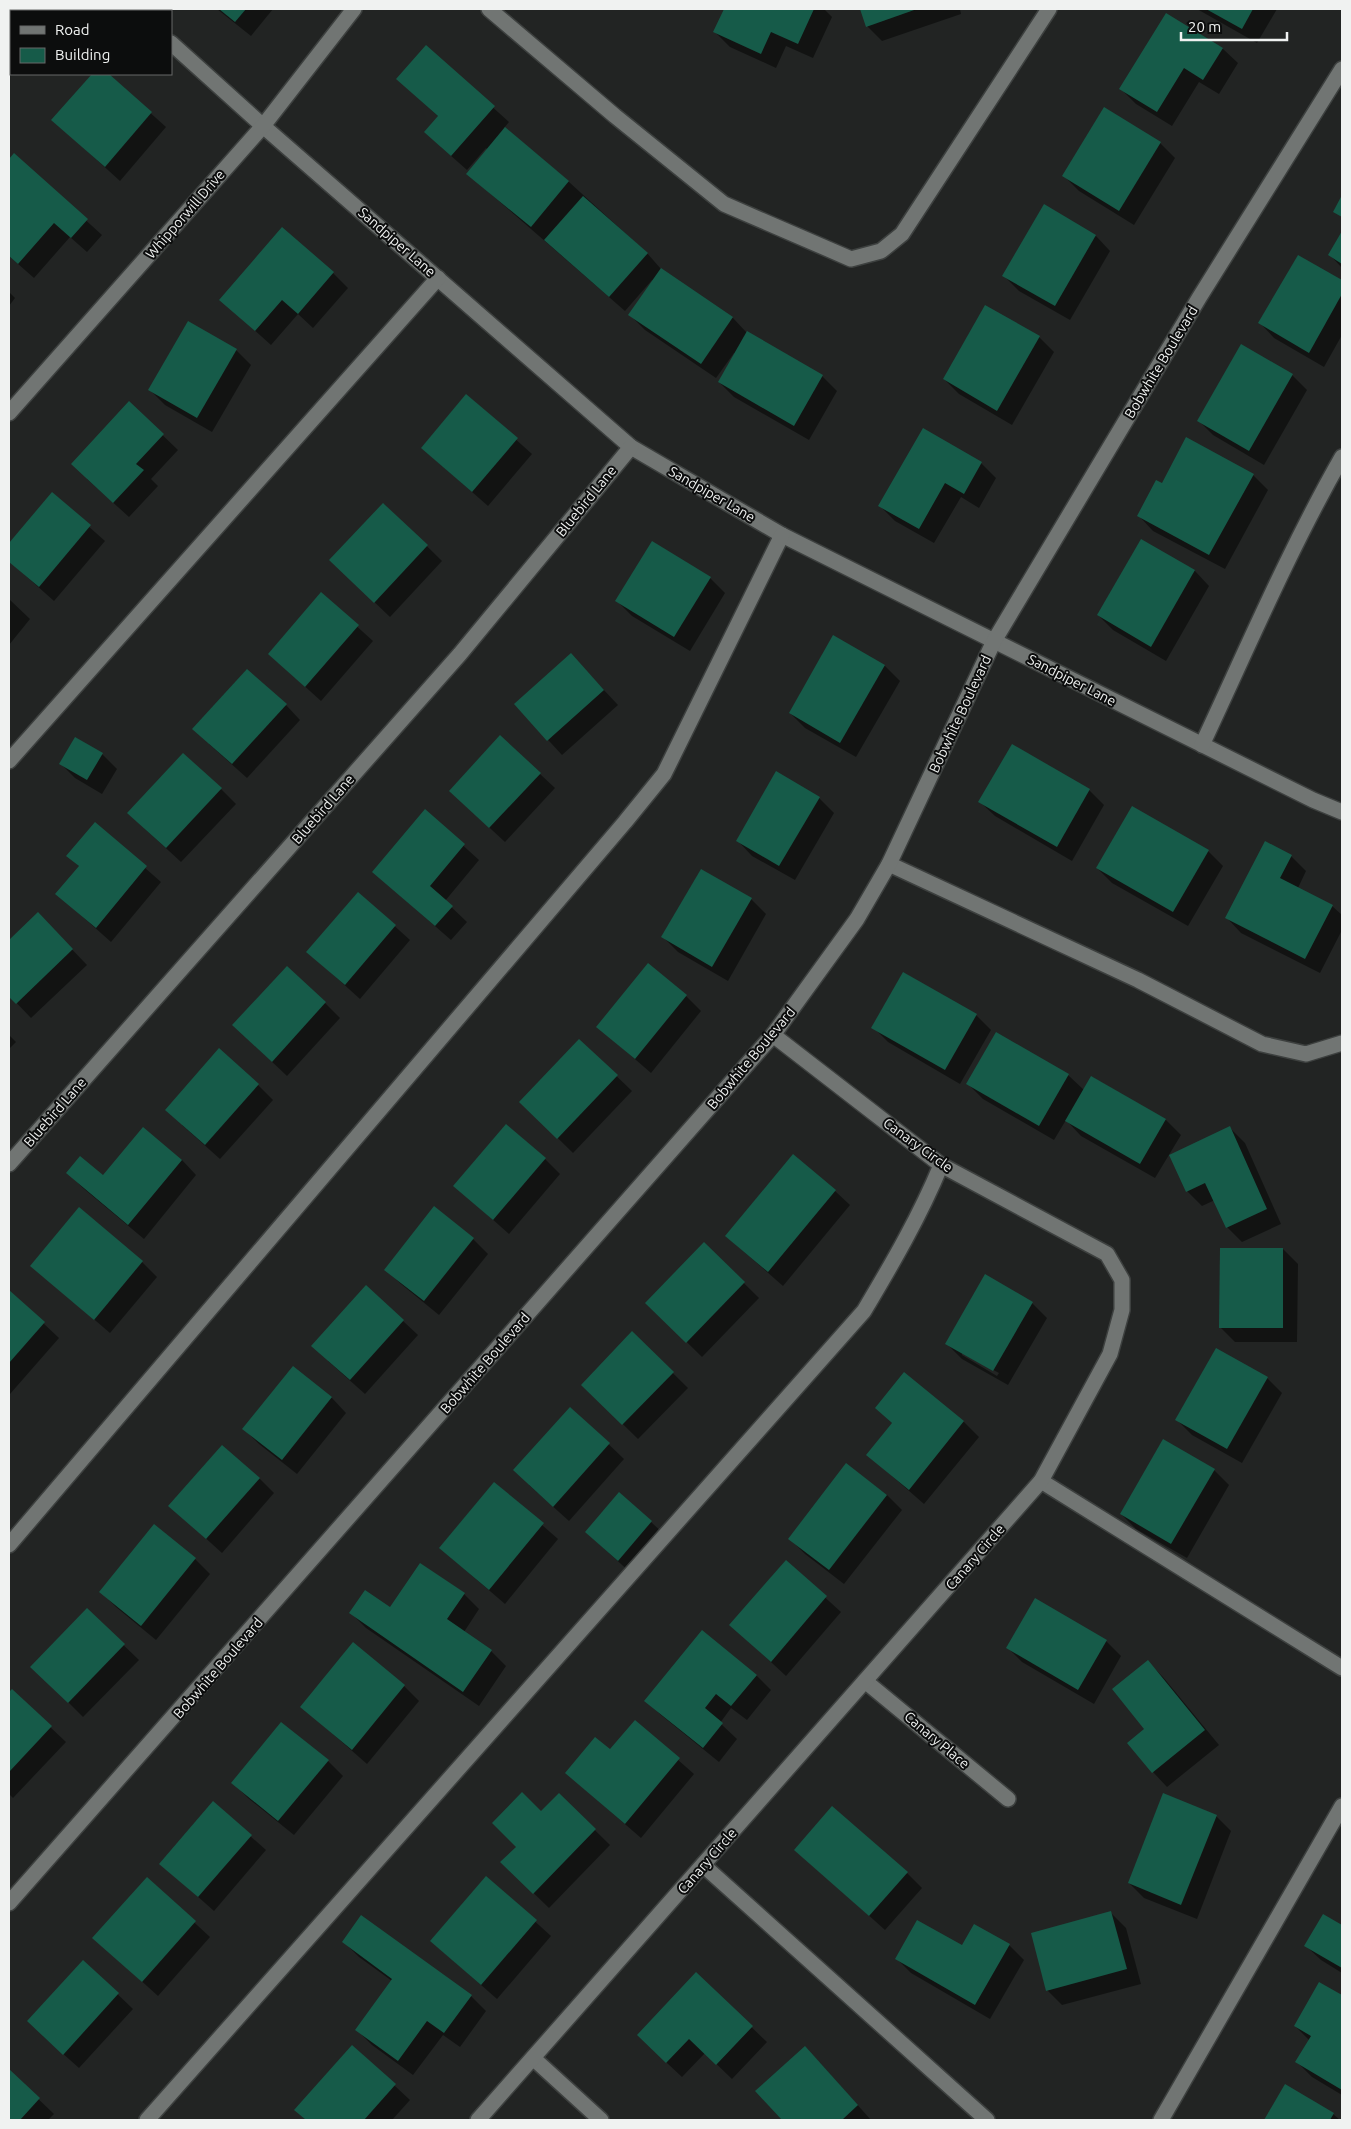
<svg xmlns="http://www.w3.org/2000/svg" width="1351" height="2129" viewBox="0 0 1351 2129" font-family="Ubuntu,sans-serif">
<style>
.shadow{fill:#0007;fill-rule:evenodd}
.building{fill:#165b49}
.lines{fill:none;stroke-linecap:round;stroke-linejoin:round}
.minor-casing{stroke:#3d403f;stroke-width:18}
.minor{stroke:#717573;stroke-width:15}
.labels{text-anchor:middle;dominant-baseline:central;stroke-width:4;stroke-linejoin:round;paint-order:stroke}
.street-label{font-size:14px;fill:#f0f2f1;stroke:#0c0d0d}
</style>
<rect width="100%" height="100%" fill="#222423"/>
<g class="shadow">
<path d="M217,9H273L251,36Z"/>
<path d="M725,9H824L832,17L813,58L786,46L776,68L730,47L715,32Z"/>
<path d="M861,9H960L961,14L882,41L867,26Z"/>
<path d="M1197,9H1277L1257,43Z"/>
<path d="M1166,14L1223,49L1238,63L1219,94L1199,82L1172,126L1136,104L1121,89Z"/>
<path d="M426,47L509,122L504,128L569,182L647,253L661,269L733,318L747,333L822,376L837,391L809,440L734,397L719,382L736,354L734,353L716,378L645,330L630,315L653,281L652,280L625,311L468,174L488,150L486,148L467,170L441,147L439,117L397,79Z"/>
<path d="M93,74H107L166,127L120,181L53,120Z"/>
<path d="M1160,143L1175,158L1134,225L1079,191L1064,176Z"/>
<path d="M14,155L102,235L87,252L70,237L34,278L9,256V160Z"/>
<path d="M1342,233V268L1330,255Z"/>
<path d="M1096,236L1110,251L1070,320L1019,291L1004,276Z"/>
<path d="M1298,256L1342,282V335L1324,367L1274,338L1260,323Z"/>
<path d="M333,273L348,288L313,328L298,314L271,345L221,300Z"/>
<path d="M9,292L15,298L9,306Z"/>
<path d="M1039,337L1054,352L1012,425L959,394L944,379Z"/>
<path d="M236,350L251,365L212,432L165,405L150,390Z"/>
<path d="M1292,375L1307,390L1264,465L1213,435L1199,421Z"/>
<path d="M466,395L532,454L488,506L422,448Z"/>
<path d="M129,403L178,450L151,479L158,486L129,517L87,479Z"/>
<path d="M981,463L996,478L979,508L961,497L934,543L895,521L880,506Z"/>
<path d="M1253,475L1268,490L1225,569L1153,531L1139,516L1162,485Z"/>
<path d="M52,494L105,541L54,601L9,561V544Z"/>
<path d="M384,504L442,561L390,617L346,575Z"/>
<path d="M1142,541L1195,571L1209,586L1166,661L1113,630L1098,615Z"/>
<path d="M710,578L725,593L690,651L632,616L617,601Z"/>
<path d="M321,594L373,641L321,701L269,654Z"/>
<path d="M9,599L30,619L9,645Z"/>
<path d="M834,637L885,666L900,681L856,757L805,728L790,713Z"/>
<path d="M571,655L618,705L562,755L515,704Z"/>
<path d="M286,705L300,720L247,778L209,744Z"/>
<path d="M76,738L102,754L117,769L102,794L75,778L60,763Z"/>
<path d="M540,774L555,788L505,842L466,806Z"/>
<path d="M221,789L236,804L181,862L144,828Z"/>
<path d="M1089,790L1104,805L1072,861L995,816L980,802Z"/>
<path d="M819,798L834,813L795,880L752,856L738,841Z"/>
<path d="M425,811L479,860L445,901L467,922L451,940L373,872Z"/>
<path d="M95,824L161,882L111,942L57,894L80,867L68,856Z"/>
<path d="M1208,851L1223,866L1188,926L1112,883L1097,868Z"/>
<path d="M1291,856L1306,871L1298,888L1332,906L1342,915V930L1320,973L1241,933L1227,918Z"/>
<path d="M701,870L751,899L766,914L728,981L678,952L663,937Z"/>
<path d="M358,893L410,940L360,999L308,952Z"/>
<path d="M38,914L87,965L31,1018L9,995V942Z"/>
<path d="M648,965L686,996L701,1011L651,1073L598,1027Z"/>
<path d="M904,973L976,1015L991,1030L960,1084L888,1042L873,1027Z"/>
<path d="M325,1003L340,1018L287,1076L249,1040Z"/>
<path d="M9,1035L16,1042L9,1049Z"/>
<path d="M580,1041L632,1091L573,1153L521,1102Z"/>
<path d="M1068,1075L1084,1090L1092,1077L1166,1120L1181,1135L1155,1178L1081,1136L1066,1120L1054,1140L983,1099L968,1084Z"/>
<path d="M258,1085L273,1100L220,1159L182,1125Z"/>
<path d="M1230,1128L1245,1143L1281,1224L1242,1242L1227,1227L1215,1200L1202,1206L1187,1191Z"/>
<path d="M545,1159L560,1174L509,1234L455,1186Z"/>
<path d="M182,1160L196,1175L144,1239L83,1188L68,1173L103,1177Z"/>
<path d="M835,1191L850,1205L783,1286L726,1236Z"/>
<path d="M473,1239L488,1254L439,1315L401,1284L386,1270Z"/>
<path d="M704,1244L759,1298L702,1357L647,1303Z"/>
<path d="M1283,1249L1298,1264L1297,1342H1235L1220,1327Z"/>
<path d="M142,1262L157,1277L110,1333L32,1266Z"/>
<path d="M9,1291L59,1338L10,1394L9,1392Z"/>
<path d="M1032,1303L1047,1318L1008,1385L962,1359L947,1344ZM962,1353L999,1373L997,1376L962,1355Z"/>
<path d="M403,1321L418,1335L365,1394L328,1361Z"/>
<path d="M632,1333L688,1388L638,1439L583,1385Z"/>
<path d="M293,1368L332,1398L346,1413L297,1474L259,1444L244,1429Z"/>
<path d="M904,1374L964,1422L979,1437L924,1504L868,1455L893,1424L876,1408Z"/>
<path d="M1267,1378L1282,1393L1242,1463L1192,1435L1177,1420Z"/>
<path d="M571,1408L624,1459L569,1521L529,1485Z"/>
<path d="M847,1465L887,1495L902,1510L844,1584L805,1554L790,1539Z"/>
<path d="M1214,1470L1229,1485L1187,1558L1136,1529L1121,1514Z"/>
<path d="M259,1478L274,1493L222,1553L170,1506Z"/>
<path d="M494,1483L558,1539L505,1604L440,1548Z"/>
<path d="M651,1522L666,1536L633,1575L586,1532Z"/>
<path d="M195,1559L210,1574L156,1640L116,1607L101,1592Z"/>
<path d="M786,1562L841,1612L786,1676L731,1625Z"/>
<path d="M464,1594L479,1609L464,1632L491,1651L506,1666L479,1706L366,1628L351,1613L390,1608Z"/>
<path d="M87,1610L139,1660L83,1717L32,1666Z"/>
<path d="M1106,1641L1121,1656L1094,1704L1022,1662L1007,1647Z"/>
<path d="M1148,1662L1163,1677L1219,1745L1167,1787L1153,1772Z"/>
<path d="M756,1675L771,1690L747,1720L731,1708L720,1723L737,1739L719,1762L661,1715L646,1701Z"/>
<path d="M404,1686L419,1701L367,1764L302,1707Z"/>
<path d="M12,1691L66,1742L13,1798L9,1794V1694Z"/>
<path d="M635,1722L694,1774L641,1838L566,1773L610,1751Z"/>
<path d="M328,1761L343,1776L294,1835L248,1798L233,1783Z"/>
<path d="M559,1795L610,1845L549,1908L517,1877V1847L541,1813Z"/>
<path d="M213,1803L266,1850L214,1911L161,1864Z"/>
<path d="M1216,1816L1231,1831L1197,1919L1144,1898L1129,1883Z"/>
<path d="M796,1850L907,1873L922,1888L885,1930Z"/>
<path d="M486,1877L551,1936L497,1999L431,1941Z"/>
<path d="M147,1879L210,1937L158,1996L94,1938Z"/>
<path d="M1111,1913L1126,1928L1141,1984L1062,2005L1047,1990Z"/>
<path d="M1323,1916L1342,1927V1973L1321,1960L1306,1946Z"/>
<path d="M344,1942L471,1996L486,2011L460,2047L443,2035L413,2075L372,2045L357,2030L392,1981L359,1957Z"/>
<path d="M1009,1945L1024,1960L990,2019L911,1973L896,1958L963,1947Z"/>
<path d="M83,1961L133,2009L79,2068L43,2036Z"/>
<path d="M696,1974L767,2042L732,2079L705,2053L682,2077L653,2050Z"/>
<path d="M1320,1984L1342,1997V2095L1312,2077L1297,2062L1309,2040L1295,2026Z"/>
<path d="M352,2046L410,2100L392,2120H306L295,2110Z"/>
<path d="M820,2063L871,2120H783L757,2091Z"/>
<path d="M9,2071L54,2114L48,2120H9Z"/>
<path d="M1285,2086L1333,2114L1340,2120H1265Z"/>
</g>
<g class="building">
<path d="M219,9H246L235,22Z"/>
<path d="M724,9H814L798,44L771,32L761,54L713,32Z"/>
<path d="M860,9H917L866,27Z"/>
<path d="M1206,9H1253L1242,29Z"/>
<path d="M1166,13L1223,48L1203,80L1184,68L1157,112L1119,89Z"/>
<path d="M426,45L495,106L451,156L424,132L438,116L396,79Z"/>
<path d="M92,74H109L152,112L105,167L51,120Z"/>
<path d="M1104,107L1161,142L1119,211L1062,176Z"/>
<path d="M505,127L569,181L531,227L466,174Z"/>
<path d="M14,153L88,219L71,238L54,223L18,264L9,256V159Z"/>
<path d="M1342,195V217L1333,212Z"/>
<path d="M583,196L648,253L609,297L544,240Z"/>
<path d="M1044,204L1096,235L1055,306L1002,276Z"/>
<path d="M282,227L334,272L298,314L282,300L255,331L219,300Z"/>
<path d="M1342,231V264L1328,255Z"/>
<path d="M1298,255L1342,280V294L1309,353L1258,323Z"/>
<path d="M661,268L733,317L701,364L628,315Z"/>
<path d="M985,305L1040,336L997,411L943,379Z"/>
<path d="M188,321L237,349L197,418L148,390Z"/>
<path d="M747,331L823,375L794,426L718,382Z"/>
<path d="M1241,344L1293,374L1249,451L1197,421Z"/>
<path d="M466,394L518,438L472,492L421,448Z"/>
<path d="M129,401L164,434L136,464L144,470L113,503L71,464Z"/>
<path d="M923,428L982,462L964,494L945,483L919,529L878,506Z"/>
<path d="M1186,437L1254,474L1209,555L1137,516L1156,480L1162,483Z"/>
<path d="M52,492L91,525L39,587L9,562V543Z"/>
<path d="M383,503L428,545L374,603L329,560Z"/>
<path d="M1141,539L1195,570L1151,647L1097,615Z"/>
<path d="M652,541L711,577L674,637L615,601Z"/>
<path d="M321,592L359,625L305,687L268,654Z"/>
<path d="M833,635L885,665L840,743L789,713Z"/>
<path d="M571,653L604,690L547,741L514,704Z"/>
<path d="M247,669L287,704L232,764L192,729Z"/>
<path d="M500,735L541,773L489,828L449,791Z"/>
<path d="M75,737L103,753L87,780L59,764Z"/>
<path d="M1012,744L1090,789L1057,847L978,802Z"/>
<path d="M183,753L222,788L166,848L127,813Z"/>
<path d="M776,771L820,797L779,866L736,841Z"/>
<path d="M1132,806L1209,850L1173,912L1096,868Z"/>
<path d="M425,809L465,844L430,886L453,906L435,926L372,872Z"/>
<path d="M95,822L147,866L96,928L55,894L79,866L66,856Z"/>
<path d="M1265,841L1292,855L1280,878L1333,905L1305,959L1225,918Z"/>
<path d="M701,869L752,898L712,967L661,937Z"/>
<path d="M358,892L396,925L345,985L306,952Z"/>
<path d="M38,912L73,949L16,1004L9,997V940Z"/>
<path d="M648,963L687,995L635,1059L596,1027Z"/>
<path d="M287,966L326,1002L272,1062L232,1025Z"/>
<path d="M903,972L977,1014L945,1070L871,1028Z"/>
<path d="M996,1032L1069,1074L1039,1126L966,1084Z"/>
<path d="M579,1039L618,1075L557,1139L519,1102Z"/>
<path d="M219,1048L259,1084L205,1145L165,1110Z"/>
<path d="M1091,1076L1166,1119L1140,1164L1065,1121Z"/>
<path d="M506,1124L546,1158L493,1220L453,1186Z"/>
<path d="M1230,1126L1267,1209L1226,1228L1205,1183L1186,1192L1169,1155Z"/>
<path d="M143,1127L182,1160L128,1225L66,1173L80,1156L103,1175Z"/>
<path d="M793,1154L836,1190L768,1272L725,1236Z"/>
<path d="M434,1206L474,1238L424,1301L384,1270Z"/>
<path d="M79,1207L143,1261L94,1320L30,1266Z"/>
<path d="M704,1242L745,1282L686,1343L645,1303Z"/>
<path d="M1220,1248H1283V1328H1219Z"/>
<path d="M985,1274L1033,1302L993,1371L945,1344Z"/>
<path d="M366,1285L404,1320L350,1380L311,1346Z"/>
<path d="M9,1290L45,1322L9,1363Z"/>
<path d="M632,1331L674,1372L622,1425L581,1385Z"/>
<path d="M1216,1348L1268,1377L1227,1449L1175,1420Z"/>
<path d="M293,1366L332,1397L282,1460L242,1429Z"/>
<path d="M904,1372L964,1421L909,1490L866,1455L892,1423L875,1408Z"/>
<path d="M570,1407L610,1443L553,1507L513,1470Z"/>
<path d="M1163,1439L1215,1469L1171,1544L1120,1514Z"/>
<path d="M222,1445L260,1478L206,1539L168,1506Z"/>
<path d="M846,1463L887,1495L829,1570L788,1539Z"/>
<path d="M494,1482L544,1523L489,1590L439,1548Z"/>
<path d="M619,1492L652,1521L618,1561L585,1532Z"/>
<path d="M154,1524L196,1558L141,1626L99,1592Z"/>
<path d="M786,1560L827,1596L771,1662L729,1625Z"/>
<path d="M420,1563L465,1593L447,1619L492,1650L463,1692L349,1613L365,1590L390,1607Z"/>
<path d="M1035,1598L1107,1640L1078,1690L1006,1648Z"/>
<path d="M87,1608L125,1644L68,1703L30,1667Z"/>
<path d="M702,1630L757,1675L731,1706L716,1694L705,1708L723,1723L703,1748L644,1701Z"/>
<path d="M353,1642L405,1685L352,1750L300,1707Z"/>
<path d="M1148,1660L1205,1730L1152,1773L1127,1743L1144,1729L1112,1689Z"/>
<path d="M12,1689L52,1726L9,1772V1692Z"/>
<path d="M635,1720L680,1758L625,1824L565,1773L595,1737L610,1749Z"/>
<path d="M281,1722L329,1760L278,1821L231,1783Z"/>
<path d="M522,1792L541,1811L559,1793L596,1829L533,1894L500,1862L516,1847L492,1823Z"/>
<path d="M1163,1793L1217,1815L1181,1905L1128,1883Z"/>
<path d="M213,1801L252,1835L198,1897L159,1864Z"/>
<path d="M832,1806L908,1872L869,1916L794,1850Z"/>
<path d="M486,1876L537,1920L481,1985L430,1941Z"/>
<path d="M147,1877L196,1921L142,1982L92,1938Z"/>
<path d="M1111,1911L1127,1969L1046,1991L1031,1933Z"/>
<path d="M1323,1914L1342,1925V1968L1304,1946Z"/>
<path d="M361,1915L472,1995L444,2033L427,2021L398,2061L355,2030L392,1979L342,1942Z"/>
<path d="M917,1920L962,1945L974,1924L1010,1944L975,2005L895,1959Z"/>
<path d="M83,1960L119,1993L63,2055L27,2021Z"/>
<path d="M696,1972L753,2026L716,2065L689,2039L666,2063L637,2035Z"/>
<path d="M1319,1982L1342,1995V2090L1295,2062L1311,2036L1294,2026Z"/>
<path d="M352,2045L396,2084L364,2120H306L294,2110Z"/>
<path d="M805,2046L858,2105L842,2120H782L755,2091Z"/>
<path d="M9,2069L40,2098L20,2120H9Z"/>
<path d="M1285,2084L1334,2113L1330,2120H1264Z"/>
</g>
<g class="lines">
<defs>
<g id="minor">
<path d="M133,9L136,11"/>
<path d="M489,9L615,116L724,204L851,259L881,251L902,234L1049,9"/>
<path d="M26,11L28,9"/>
<path d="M9,31L11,28"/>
<path d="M171,43L263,126L631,447L782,535L1313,800L1342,812"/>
<path d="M9,413L263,126L354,9"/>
<path d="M1202,745C1247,649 1289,550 1342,457"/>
<path d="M9,761L438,278"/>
<path d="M889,864L1138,980L1262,1044L1306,1054L1342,1043"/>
<path d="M9,1164L460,654L631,447"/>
<path d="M1041,1481L1342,1668"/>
<path d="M9,1545L625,822L664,774L782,535"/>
<path d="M865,1681L1008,1799"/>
<path d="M703,1865L987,2120"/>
<path d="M9,1903L773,1035L857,919L889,864L994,641L1199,298L1342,69"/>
<path d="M533,2058L601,2120"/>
<path d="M147,2120L864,1311C892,1264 920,1216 941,1165"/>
<path d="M478,2120L1041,1481L1110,1354L1122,1310V1280L1107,1254L941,1165L773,1035"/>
<path d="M1161,2120L1342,1806"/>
</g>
</defs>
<use href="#minor" class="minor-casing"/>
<use href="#minor" class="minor"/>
</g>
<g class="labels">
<g class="street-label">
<text transform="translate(185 214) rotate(-49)">Whipporwill Drive</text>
<text transform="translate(397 242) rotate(41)">Sandpiper Lane</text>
<text transform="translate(1161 362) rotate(-59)">Bobwhite Boulevard</text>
<text transform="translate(712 494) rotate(30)">Sandpiper Lane</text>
<text transform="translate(586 501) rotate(-51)">Bluebird Lane</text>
<text transform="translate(1072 680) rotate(27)">Sandpiper Lane</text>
<text transform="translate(960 714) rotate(-65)">Bobwhite Boulevard</text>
<text transform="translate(323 809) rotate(-49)">Bluebird Lane</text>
<text transform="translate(751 1058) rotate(-50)">Bobwhite Boulevard</text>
<text transform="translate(55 1112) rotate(-49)">Bluebird Lane</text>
<text transform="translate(918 1145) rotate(36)">Canary Circle</text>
<text transform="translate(485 1363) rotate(-49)">Bobwhite Boulevard</text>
<text transform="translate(975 1557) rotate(-49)">Canary Circle</text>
<text transform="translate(218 1668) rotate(-49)">Bobwhite Boulevard</text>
<text transform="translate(937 1740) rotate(40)">Canary Place</text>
<text transform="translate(707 1861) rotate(-49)">Canary Circle</text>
</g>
</g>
<rect width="1351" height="2129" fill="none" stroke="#f0f2f1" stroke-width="20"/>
<rect x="10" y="10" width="162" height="65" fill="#0c0d0d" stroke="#676968"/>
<rect x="20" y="26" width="25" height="8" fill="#717573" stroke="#676968"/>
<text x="55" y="35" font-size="15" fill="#f0f2f1">Road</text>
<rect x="20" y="48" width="25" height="15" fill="#165b49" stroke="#676968"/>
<text x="55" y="60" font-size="15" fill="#f0f2f1">Building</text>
<path d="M1181 32v8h106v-8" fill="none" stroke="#f0f2f1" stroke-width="2.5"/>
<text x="1188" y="32" font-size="15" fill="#f0f2f1" stroke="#0c0d0d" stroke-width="4" paint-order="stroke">20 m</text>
</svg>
